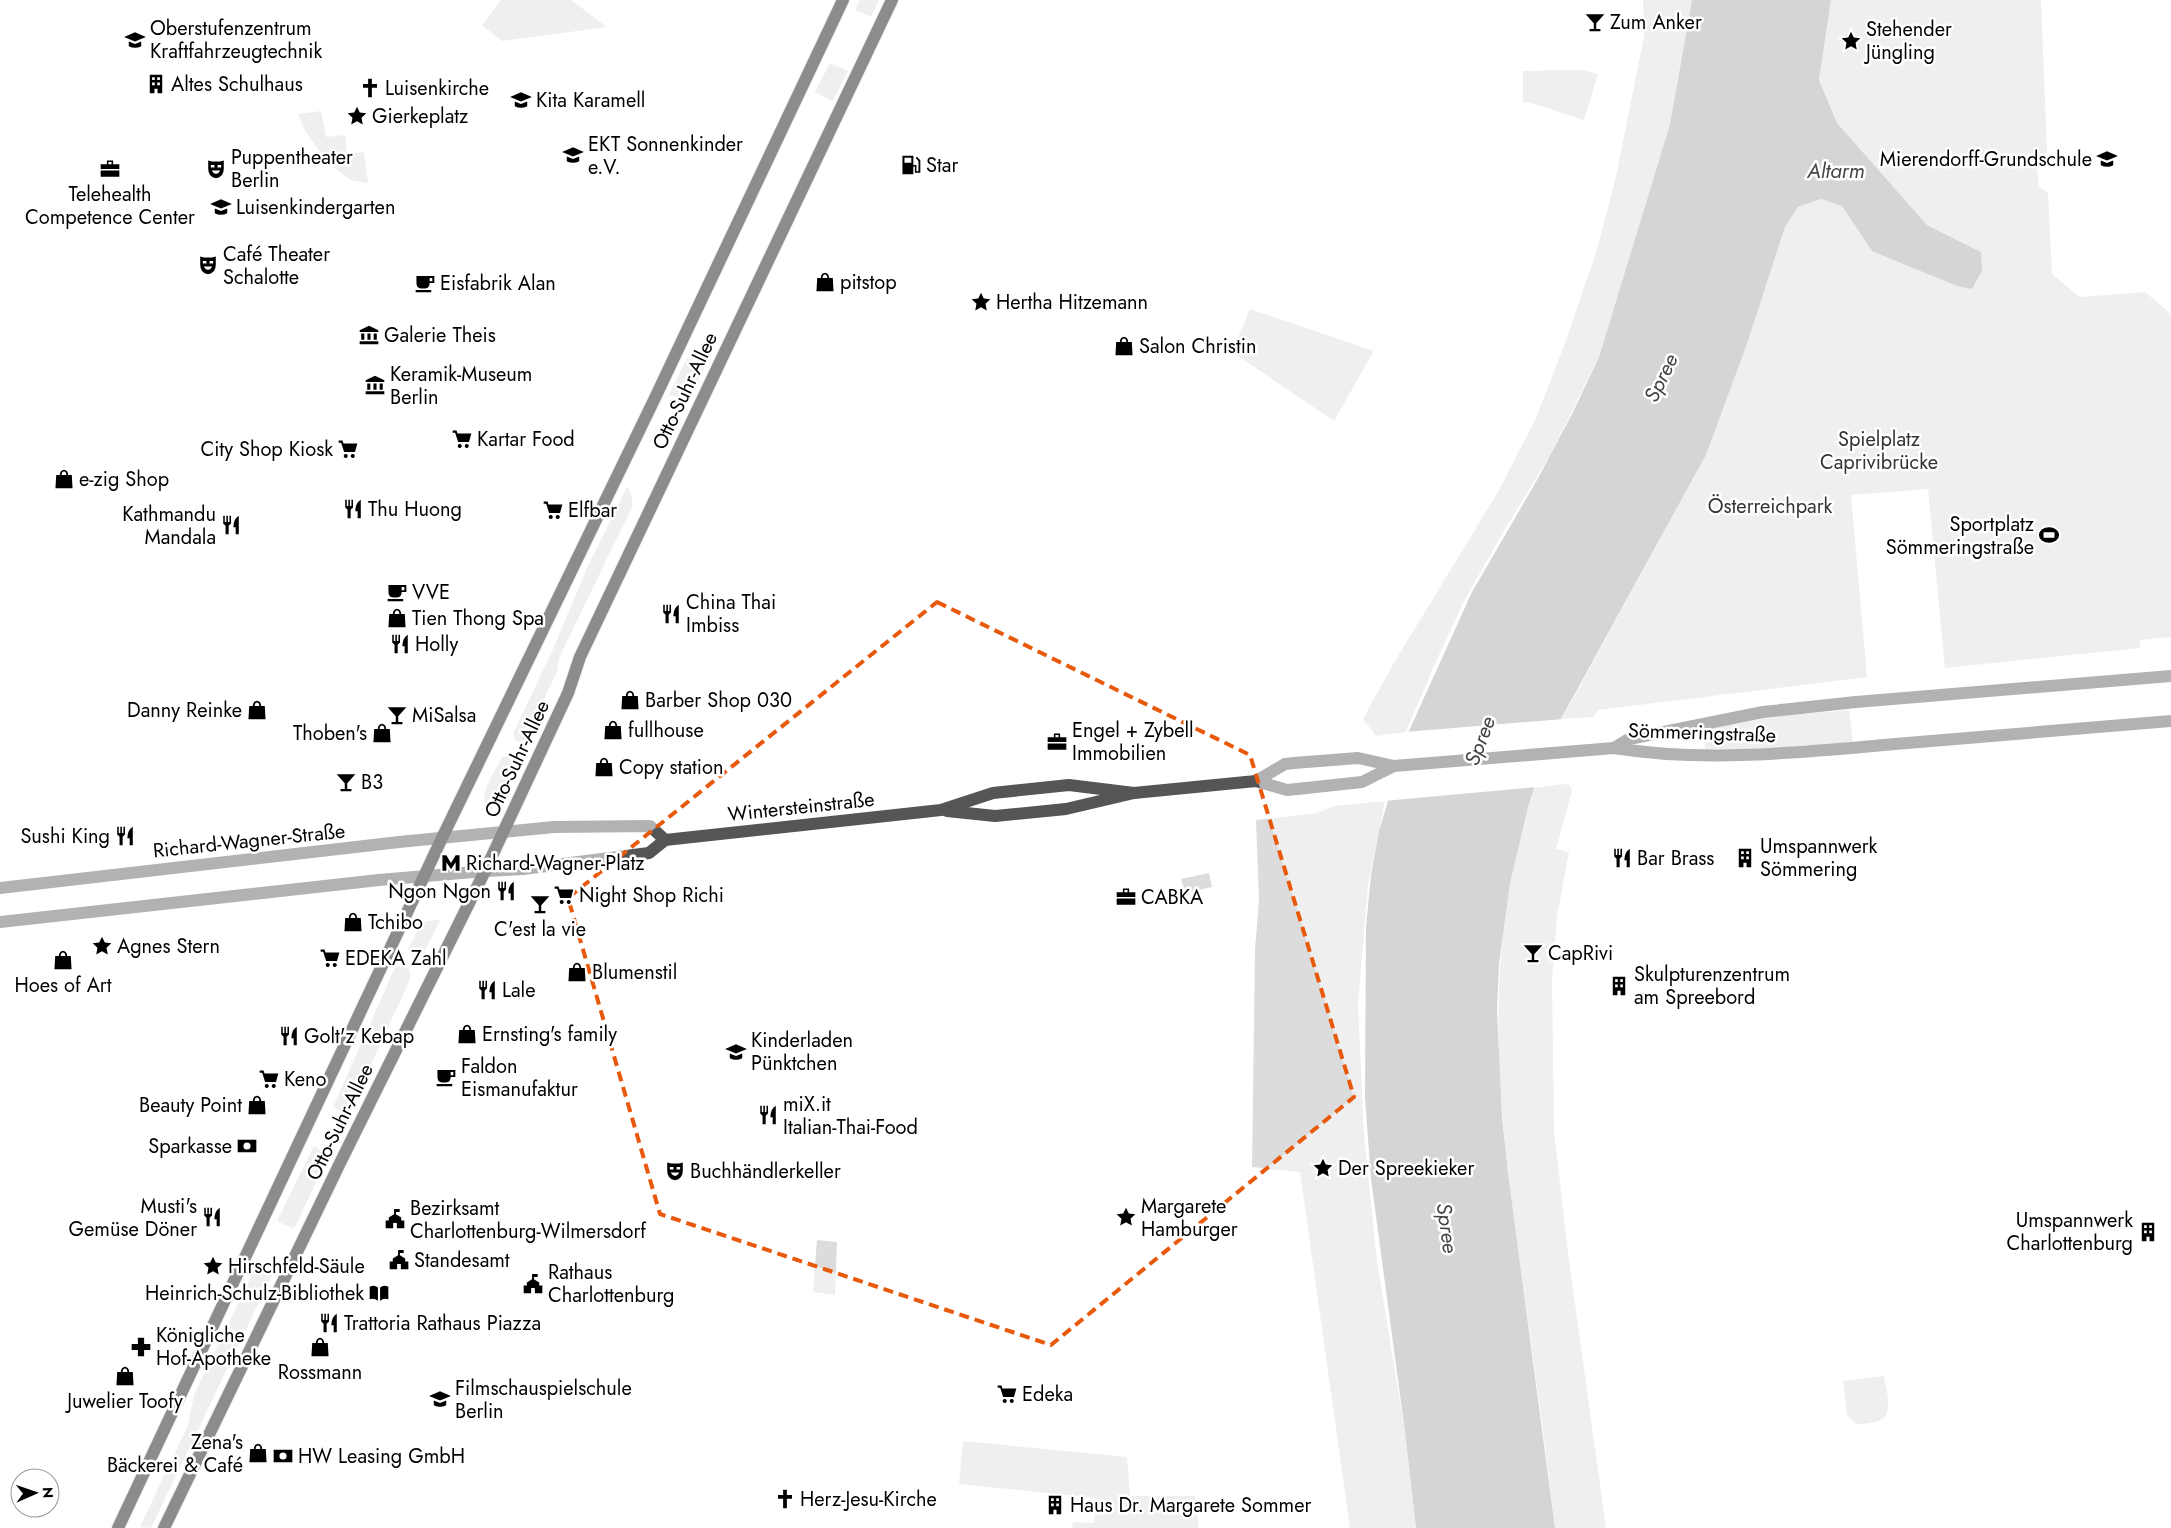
<svg xmlns="http://www.w3.org/2000/svg" width="2171" height="1528" viewBox="0 0 2171 1528" font-family="Jost,sans-serif">
<style>
.green{fill:#dcdcdc}
.water{fill:#a3a3a3}
.pier{fill:#fff}
.lines{fill:none;stroke-linecap:round;stroke-linejoin:round}
.major-casing{stroke:#dbdbdb;stroke-width:14}
.minor{stroke:#555;stroke-width:12}
.major{stroke:#000;stroke-width:12}
.marked{fill:none;stroke:#e8590c;stroke-width:4;stroke-dasharray:10 6;stroke-linejoin:round}
.labels{text-anchor:middle;dominant-baseline:central;stroke-width:5;stroke-linejoin:round;paint-order:stroke}
.poi-label{font-size:20px;fill:#000;stroke:#fff;text-anchor:start}
.street-label{font-size:20px;fill:#000;stroke:#fff}
.park-label{font-size:20px;fill:#333;stroke:#fff}
.water-label{font-size:21px;font-style:italic;fill:#444;stroke:#fff}
</style>
<rect width="100%" height="100%" fill="#fff"/>
<g class="green">
<path d="M501,0H571L607,27L502,41L482,25Z"/>
<path d="M860,0H879L871,17L855,10Z"/>
<path d="M1643,0H1692L1670,124L1599,357L1550,455L1504,531L1463,603L1434,666L1406,732L1376,736L1363,719L1392,666L1498,492L1536,418L1565,343L1596,253L1615,181L1644,36Z"/>
<path d="M1831,0H2041L2047,151L2037,168L2039,186L2048,193L2052,274L2080,297L2145,292L2171,314V637L2140,640V648L1945,668L1928,489L1851,495L1867,677L1598,710L1594,717L1562,719L1706,455L1747,344L1785,227L1798,207L1821,199L1842,206L1872,251L1981,252L1927,225L1837,123L1819,80Z"/>
<path d="M830,63L848,71L833,101L815,92Z"/>
<path d="M1581,70L1598,74L1584,120L1528,102H1523V71Z"/>
<path d="M321,111L326,137L345,135L347,154L364,152L368,183L350,180L329,164L306,132L298,114Z"/>
<path d="M1250,309L1374,351L1334,421L1232,352Z"/>
<path d="M687,358L705,366L689,400L669,395Z"/>
<path d="M627,487L630,490L633,505L559,658L557,672L524,740L520,742L516,741L513,734L554,647L587,568Z"/>
<path d="M1849,710L1853,742L1793,749H1705L1703,730L1779,716Z"/>
<path d="M505,756L512,758L514,764L491,812L488,813C476,796 495,772 502,757Z"/>
<path d="M1565,784L1570,785L1572,791L1556,849L1569,852L1557,917L1552,979L1554,1131L1568,1253L1606,1528H1555C1546,1449 1535,1371 1524,1292C1505,1159 1486,1024 1509,890C1514,855 1522,821 1535,788Z"/>
<path d="M1385,801L1368,885L1358,1004L1364,1135L1377,1261L1405,1432L1416,1528H1350L1300,1172L1252,1167L1255,950L1259,899L1256,820L1317,813L1334,806Z"/>
<path d="M1209,873L1212,887L1185,893L1181,879Z"/>
<path d="M441,919L422,956L408,949L422,922Z"/>
<path d="M400,966C412,968 412,974 408,984L348,1114L333,1107L395,968Z"/>
<path d="M314,1146L329,1155L294,1229L277,1221Z"/>
<path d="M817,1240L837,1242L835,1295L813,1292Z"/>
<path d="M258,1262L275,1269L151,1528L140,1527L188,1425L194,1395Z"/>
<path d="M1884,1376C1887,1395 1897,1421 1870,1423C1864,1424 1859,1425 1854,1423L1847,1415L1843,1381Z"/>
<path d="M963,1441L1127,1457L1130,1496H1195L1199,1528H1072L1073,1522L1094,1523L1096,1498L959,1484Z"/>
</g>
<path class="water" d="M1692,0H1831L1819,80L1837,123L1927,225L1981,252L1982,271L1972,289L1957,286L1872,251L1842,206L1821,199L1798,207L1785,227L1747,344L1706,455L1561,719L1549,745L1528,807L1510,883L1499,964L1497,1010L1502,1116L1508,1173L1555,1528H1416L1405,1432L1371,1179L1365,1098L1366,927L1371,875L1379,831L1408,733L1472,592L1537,480L1573,412L1599,357L1670,124Z"/>
<path class="pier" d="M1564,719L1551,746L1538,787L1384,801L1405,732Z"/>
<g class="lines">
<defs>
<g id="major">
<path d="M118,1528L442,838L654,400L843,0"/>
<path d="M164,1528L340,1163L485,871L568,693L580,657L892,0"/>
</g>
</defs>
<use href="#major" class="major-casing"/>
<g class="minor">
<path d="M1614,748L1629,739L1763,712L1856,702L2171,676"/>
<path d="M1256,781L1285,764L1294,763L1358,758L1394,766L1614,748C1707,763 1802,752 1895,744C1987,736 2079,728 2171,721"/>
<path d="M947,811L995,816L1066,809L1134,793L1256,781L1287,790L1297,789L1362,782L1394,766"/>
<path d="M0,888L399,842L554,827L650,826L665,840"/>
<path d="M0,922L379,880L485,871L523,869L649,853L665,840L941,810L993,793L1069,785L1134,793"/>
</g>
<use href="#major" class="major"/>
</g>
<path d="M0 0H2171V1528H0ZM937,602L1250,755L1354,1097L1051,1345L660,1214L568,898Z" fill="#fff" fill-opacity=".55" fill-rule="evenodd"/>
<path class="marked" d="M937,602L1250,755L1354,1097L1051,1345L660,1214L568,898Z"/>
<defs>
<symbol id="bar-bare" viewBox="-9 -9 18 18"><path d="M-6-5H6L.8 .8V4.5H3.5V6h-7V4.5H-.8V.8Z" fill="#000" stroke="#fff" stroke-width="2.5" paint-order="stroke"/></symbol>
<symbol id="school-bare" viewBox="-9 -9 18 18"><path d="M0-5L7-2L0 1L-7-2ZM-4 1L0 2.5L4 1V4Q0 6-4 4Z" fill="#000" stroke="#fff" stroke-width="2.5" paint-order="stroke"/></symbol>
<symbol id="sight-bare" viewBox="-9 -9 18 18"><path d="M0-6L1.8-2.2L6-1.7L2.9 1.2L3.7 5.4L0 3.3L-3.7 5.4L-2.9 1.2L-6-1.7L-1.8-2.2Z" fill="#000" stroke="#fff" stroke-width="2.5" paint-order="stroke"/></symbol>
<symbol id="building-bare" viewBox="-9 -9 18 18"><path d="M-4-6H4V6H1V3H-1V6H-4ZM-2.5-4.3h1.7v1.8h-1.7ZM.8-4.3h1.7v1.8H.8ZM-2.5-1h1.7V.8h-1.7ZM.8-1h1.7V.8H.8Z" fill="#000" stroke="#fff" stroke-width="2.5" paint-order="stroke"/></symbol>
<symbol id="church-bare" viewBox="-9 -9 18 18"><path d="M-1.2-6h2.4v3.5h3.3v2.4h-3.3V6h-2.4V-.1h-3.3v-2.4h3.3Z" fill="#000" stroke="#fff" stroke-width="2.5" paint-order="stroke"/></symbol>
<symbol id="fuel-bare" viewBox="-9 -9 18 18"><path d="M-5.5-6h7V0h2V4h1.3V-2.5L3-4.5l.8-.8L6-3V5H2.5V1h-1V6h-7ZM-4.2-4.7v3.2H.2V-4.7Z" fill="#000" stroke="#fff" stroke-width="2.5" paint-order="stroke"/></symbol>
<symbol id="office-bare" viewBox="-9 -9 18 18"><path d="M-6-3h4V-5.5h4V-3h4V5H-6ZM-1-4.5V-3h2v-1.5ZM-6 0V1H6V0Z" fill="#000" stroke="#fff" stroke-width="2.5" paint-order="stroke"/></symbol>
<symbol id="theatre-bare" viewBox="-9 -9 18 18"><path d="M-5-5.5Q0-4 5-5.5V0Q5 5 0 6Q-5 5-5 0ZM-3.3-2.5H-1v1.5H-3.3ZM1-2.5H3.3v1.5H1ZM-2.8 1Q0 5.5 2.8 1Z" fill="#000" stroke="#fff" stroke-width="2.5" paint-order="stroke"/></symbol>
<symbol id="shop-bare" viewBox="-9 -9 18 18"><path d="M-5-2.5h2.3a2.7 3.5 0 0 1 5.4 0H5L5.5 6h-11ZM-1.5-2.5h3a1.5 2.3 0 0 0-3 0Z" fill="#000" stroke="#fff" stroke-width="2.5" paint-order="stroke"/></symbol>
<symbol id="cafe-bare" viewBox="-9 -9 18 18"><path d="M-5.5-4.5H6V0H3Q3 3.5 0 3.5H-2.5Q-5.5 3.5-5.5 0ZM3-3.2v2h1.7v-2ZM-6 4.5H4V6H-6Z" fill="#000" stroke="#fff" stroke-width="2.5" paint-order="stroke"/></symbol>
<symbol id="museum-bare" viewBox="-9 -9 18 18"><path d="M0-6L6-3V-2H-6V-3ZM-5-1h2V3h-2ZM-1-1h2V3h-2ZM3-1h2V3H3ZM-6 4H6V6H-6Z" fill="#000" stroke="#fff" stroke-width="2.5" paint-order="stroke"/></symbol>
<symbol id="supermarket-bare" viewBox="-9 -9 18 18"><path d="M-6-5.5h2.5l.6 2H6L4.5 2H-2.5L-4.4-4H-6ZM-1.5 3.2a1.3 1.3 0 1 0 .1 0ZM3 3.2a1.3 1.3 0 1 0 .1 0Z" fill="#000" stroke="#fff" stroke-width="2.5" paint-order="stroke"/></symbol>
<symbol id="restaurant-bare" viewBox="-9 -9 18 18"><path d="M-5-6h1v4h1v-4h1v4h1v-4h1v5L-1.5 .5V6h-2V.5L-5-1ZM5-6V6H3V1.5H1.5Q1.5-4 5-6Z" fill="#000" stroke="#fff" stroke-width="2.5" paint-order="stroke"/></symbol>
<symbol id="stadium-bare" viewBox="-9 -9 18 18"><path d="M0-5a6.5 5 0 1 0 0 10a6.5 5 0 1 0 0-10ZM-3.5-1.8h7v3.6h-7Z" fill="#000" stroke="#fff" stroke-width="2.5" paint-order="stroke"/></symbol>
<symbol id="metro-bare" viewBox="-9 -9 18 18"><path d="M-5.5 5V-5H-3L0 0L3-5H5.5V5H3V-.5L0 4L-3-.5V5Z" fill="#000" stroke="#fff" stroke-width="2.5" paint-order="stroke"/></symbol>
<symbol id="bank-bare" viewBox="-9 -9 18 18"><path d="M-6-4H6V4H-6ZM0-2.3a2.3 2.3 0 1 0 0 4.6a2.3 2.3 0 1 0 0-4.6Z" fill="#000" stroke="#fff" stroke-width="2.5" paint-order="stroke"/></symbol>
<symbol id="civic-bare" viewBox="-9 -9 18 18"><path d="M-.6-6.5H3V-4.5H.6V-3L4-1V1h2V6H-6V1h2V-1L-.6-3ZM-1.2 2.5V6h2.4V2.5Z" fill="#000" stroke="#fff" stroke-width="2.5" paint-order="stroke"/></symbol>
<symbol id="library-bare" viewBox="-9 -9 18 18"><path d="M-6-4Q-3-5.5-.7-3.5V5Q-3 3-6 4ZM6-4Q3-5.5 .7-3.5V5Q3 3 6 4Z" fill="#000" stroke="#fff" stroke-width="2.5" paint-order="stroke"/></symbol>
<symbol id="pharmacy-bare" viewBox="-9 -9 18 18"><path d="M-2-6h4v4h4v4h-4v4h-4v-4h-4v-4h4Z" fill="#000" stroke="#fff" stroke-width="2.5" paint-order="stroke"/></symbol>
<symbol id="university-bare" viewBox="-9 -9 18 18"><path d="M0-5L7-2L0 1L-7-2ZM-4 1L0 2.5L4 1V4Q0 6-4 4Z" fill="#000" stroke="#fff" stroke-width="2.5" paint-order="stroke"/></symbol>
</defs>
<g fill-rule="evenodd">
<use href="#bar-bare" x="1581" y="8" width="28" height="28"/>
<use href="#school-bare" x="121" y="26" width="28" height="28"/>
<use href="#sight-bare" x="1837" y="27" width="28" height="28"/>
<use href="#building-bare" x="142" y="70" width="28" height="28"/>
<use href="#church-bare" x="356" y="74" width="28" height="28"/>
<use href="#school-bare" x="507" y="86" width="28" height="28"/>
<use href="#sight-bare" x="343" y="102" width="28" height="28"/>
<use href="#school-bare" x="559" y="141" width="28" height="28"/>
<use href="#school-bare" x="2093" y="145" width="28" height="28"/>
<use href="#fuel-bare" x="897" y="151" width="28" height="28"/>
<use href="#office-bare" x="96" y="155" width="28" height="28"/>
<use href="#theatre-bare" x="202" y="155" width="28" height="28"/>
<use href="#school-bare" x="207" y="193" width="28" height="28"/>
<use href="#theatre-bare" x="194" y="251" width="28" height="28"/>
<use href="#shop-bare" x="811" y="268" width="28" height="28"/>
<use href="#cafe-bare" x="411" y="269" width="28" height="28"/>
<use href="#sight-bare" x="967" y="288" width="28" height="28"/>
<use href="#museum-bare" x="355" y="321" width="28" height="28"/>
<use href="#shop-bare" x="1110" y="332" width="28" height="28"/>
<use href="#museum-bare" x="361" y="371" width="28" height="28"/>
<use href="#supermarket-bare" x="448" y="425" width="28" height="28"/>
<use href="#supermarket-bare" x="334" y="435" width="28" height="28"/>
<use href="#shop-bare" x="50" y="465" width="28" height="28"/>
<use href="#restaurant-bare" x="339" y="495" width="28" height="28"/>
<use href="#supermarket-bare" x="539" y="496" width="28" height="28"/>
<use href="#restaurant-bare" x="217" y="511" width="28" height="28"/>
<use href="#stadium-bare" x="2035" y="521" width="28" height="28"/>
<use href="#cafe-bare" x="383" y="578" width="28" height="28"/>
<use href="#restaurant-bare" x="657" y="600" width="28" height="28"/>
<use href="#shop-bare" x="383" y="604" width="28" height="28"/>
<use href="#restaurant-bare" x="386" y="630" width="28" height="28"/>
<use href="#shop-bare" x="616" y="686" width="28" height="28"/>
<use href="#shop-bare" x="243" y="696" width="28" height="28"/>
<use href="#bar-bare" x="383" y="701" width="28" height="28"/>
<use href="#shop-bare" x="599" y="716" width="28" height="28"/>
<use href="#shop-bare" x="368" y="719" width="28" height="28"/>
<use href="#office-bare" x="1043" y="728" width="28" height="28"/>
<use href="#shop-bare" x="590" y="753" width="28" height="28"/>
<use href="#bar-bare" x="332" y="768" width="28" height="28"/>
<use href="#restaurant-bare" x="111" y="822" width="28" height="28"/>
<use href="#restaurant-bare" x="1608" y="844" width="28" height="28"/>
<use href="#building-bare" x="1731" y="844" width="28" height="28"/>
<use href="#metro-bare" x="437" y="849" width="28" height="28"/>
<use href="#restaurant-bare" x="492" y="877" width="28" height="28"/>
<use href="#supermarket-bare" x="550" y="881" width="28" height="28"/>
<use href="#office-bare" x="1112" y="883" width="28" height="28"/>
<use href="#bar-bare" x="526" y="890" width="28" height="28"/>
<use href="#shop-bare" x="339" y="908" width="28" height="28"/>
<use href="#sight-bare" x="88" y="932" width="28" height="28"/>
<use href="#bar-bare" x="1519" y="939" width="28" height="28"/>
<use href="#supermarket-bare" x="316" y="944" width="28" height="28"/>
<use href="#shop-bare" x="49" y="946" width="28" height="28"/>
<use href="#shop-bare" x="563" y="958" width="28" height="28"/>
<use href="#building-bare" x="1605" y="972" width="28" height="28"/>
<use href="#restaurant-bare" x="473" y="976" width="28" height="28"/>
<use href="#shop-bare" x="453" y="1020" width="28" height="28"/>
<use href="#restaurant-bare" x="275" y="1022" width="28" height="28"/>
<use href="#school-bare" x="722" y="1038" width="28" height="28"/>
<use href="#cafe-bare" x="432" y="1063" width="28" height="28"/>
<use href="#supermarket-bare" x="255" y="1065" width="28" height="28"/>
<use href="#shop-bare" x="243" y="1091" width="28" height="28"/>
<use href="#restaurant-bare" x="754" y="1101" width="28" height="28"/>
<use href="#bank-bare" x="233" y="1132" width="28" height="28"/>
<use href="#sight-bare" x="1309" y="1154" width="28" height="28"/>
<use href="#theatre-bare" x="661" y="1157" width="28" height="28"/>
<use href="#restaurant-bare" x="198" y="1203" width="28" height="28"/>
<use href="#sight-bare" x="1112" y="1203" width="28" height="28"/>
<use href="#civic-bare" x="381" y="1205" width="28" height="28"/>
<use href="#building-bare" x="2134" y="1218" width="28" height="28"/>
<use href="#civic-bare" x="385" y="1246" width="28" height="28"/>
<use href="#sight-bare" x="199" y="1252" width="28" height="28"/>
<use href="#civic-bare" x="519" y="1270" width="28" height="28"/>
<use href="#library-bare" x="365" y="1279" width="28" height="28"/>
<use href="#restaurant-bare" x="315" y="1309" width="28" height="28"/>
<use href="#pharmacy-bare" x="127" y="1333" width="28" height="28"/>
<use href="#shop-bare" x="306" y="1333" width="28" height="28"/>
<use href="#shop-bare" x="111" y="1362" width="28" height="28"/>
<use href="#supermarket-bare" x="993" y="1380" width="28" height="28"/>
<use href="#university-bare" x="426" y="1385" width="28" height="28"/>
<use href="#shop-bare" x="244" y="1439" width="28" height="28"/>
<use href="#bank-bare" x="269" y="1442" width="28" height="28"/>
<use href="#church-bare" x="771" y="1485" width="28" height="28"/>
<use href="#building-bare" x="1041" y="1491" width="28" height="28"/>
</g>
<g class="labels">
<g class="poi-label">
<text x="1610" y="22">Zum Anker</text>
<text x="150" y="28">Oberstufenzentrum<tspan x="150" dy="23">Kraftfahrzeugtechnik</tspan></text>
<text x="1866" y="29">Stehender<tspan x="1866" dy="23">Jüngling</tspan></text>
<text x="171" y="84">Altes Schulhaus</text>
<text x="385" y="88">Luisenkirche</text>
<text x="536" y="100">Kita Karamell</text>
<text x="372" y="116">Gierkeplatz</text>
<text x="588" y="144">EKT Sonnenkinder<tspan x="588" dy="23">e.V.</tspan></text>
<text x="231" y="157">Puppentheater<tspan x="231" dy="23">Berlin</tspan></text>
<text x="2092" y="159" text-anchor="end">Mierendorff-Grundschule</text>
<text x="926" y="165">Star</text>
<text x="110" y="194" text-anchor="middle">Telehealth<tspan x="110" dy="23">Competence Center</tspan></text>
<text x="236" y="207">Luisenkindergarten</text>
<text x="223" y="254">Café Theater<tspan x="223" dy="23">Schalotte</tspan></text>
<text x="840" y="282">pitstop</text>
<text x="440" y="283">Eisfabrik Alan</text>
<text x="996" y="302">Hertha Hitzemann</text>
<text x="384" y="335">Galerie Theis</text>
<text x="1139" y="346">Salon Christin</text>
<text x="390" y="374">Keramik-Museum<tspan x="390" dy="23">Berlin</tspan></text>
<text x="477" y="439">Kartar Food</text>
<text x="333" y="449" text-anchor="end">City Shop Kiosk</text>
<text x="79" y="479">e-zig Shop</text>
<text x="368" y="509">Thu Huong</text>
<text x="568" y="510">Elfbar</text>
<text x="216" y="514" text-anchor="end">Kathmandu<tspan x="216" dy="23">Mandala</tspan></text>
<text x="2034" y="524" text-anchor="end">Sportplatz<tspan x="2034" dy="23">Sömmeringstraße</tspan></text>
<text x="412" y="592">VVE</text>
<text x="686" y="602">China Thai<tspan x="686" dy="23">Imbiss</tspan></text>
<text x="412" y="618">Tien Thong Spa</text>
<text x="415" y="644">Holly</text>
<text x="645" y="700">Barber Shop 030</text>
<text x="242" y="710" text-anchor="end">Danny Reinke</text>
<text x="412" y="715">MiSalsa</text>
<text x="628" y="730">fullhouse</text>
<text x="1072" y="730">Engel + Zybell<tspan x="1072" dy="23">Immobilien</tspan></text>
<text x="367" y="733" text-anchor="end">Thoben's</text>
<text x="619" y="767">Copy station</text>
<text x="361" y="782">B3</text>
<text x="110" y="836" text-anchor="end">Sushi King</text>
<text x="1760" y="846">Umspannwerk<tspan x="1760" dy="23">Sömmering</tspan></text>
<text x="1637" y="858">Bar Brass</text>
<text x="466" y="863">Richard-Wagner-Platz</text>
<text x="491" y="891" text-anchor="end">Ngon Ngon</text>
<text x="579" y="895">Night Shop Richi</text>
<text x="1141" y="897">CABKA</text>
<text x="368" y="922">Tchibo</text>
<text x="540" y="929" text-anchor="middle">C'est la vie</text>
<text x="117" y="946">Agnes Stern</text>
<text x="1548" y="953">CapRivi</text>
<text x="345" y="958">EDEKA Zahl</text>
<text x="592" y="972">Blumenstil</text>
<text x="1634" y="974">Skulpturenzentrum<tspan x="1634" dy="23">am Spreebord</tspan></text>
<text x="63" y="985" text-anchor="middle">Hoes of Art</text>
<text x="502" y="990">Lale</text>
<text x="482" y="1034">Ernsting's family</text>
<text x="304" y="1036">Golt'z Kebap</text>
<text x="751" y="1040">Kinderladen<tspan x="751" dy="23">Pünktchen</tspan></text>
<text x="461" y="1066">Faldon<tspan x="461" dy="23">Eismanufaktur</tspan></text>
<text x="284" y="1079">Keno</text>
<text x="783" y="1104">miX.it<tspan x="783" dy="23">Italian-Thai-Food</tspan></text>
<text x="242" y="1105" text-anchor="end">Beauty Point</text>
<text x="232" y="1146" text-anchor="end">Sparkasse</text>
<text x="1338" y="1168">Der Spreekieker</text>
<text x="690" y="1171">Buchhändlerkeller</text>
<text x="197" y="1206" text-anchor="end">Musti's<tspan x="197" dy="23">Gemüse Döner</tspan></text>
<text x="1141" y="1206">Margarete<tspan x="1141" dy="23">Hamburger</tspan></text>
<text x="410" y="1208">Bezirksamt<tspan x="410" dy="23">Charlottenburg-Wilmersdorf</tspan></text>
<text x="2133" y="1220" text-anchor="end">Umspannwerk<tspan x="2133" dy="23">Charlottenburg</tspan></text>
<text x="414" y="1260">Standesamt</text>
<text x="228" y="1266">Hirschfeld-Säule</text>
<text x="548" y="1272">Rathaus<tspan x="548" dy="23">Charlottenburg</tspan></text>
<text x="364" y="1293" text-anchor="end">Heinrich-Schulz-Bibliothek</text>
<text x="344" y="1323">Trattoria Rathaus Piazza</text>
<text x="156" y="1335">Königliche<tspan x="156" dy="23">Hof-Apotheke</tspan></text>
<text x="320" y="1372" text-anchor="middle">Rossmann</text>
<text x="455" y="1388">Filmschauspielschule<tspan x="455" dy="23">Berlin</tspan></text>
<text x="1022" y="1394">Edeka</text>
<text x="125" y="1401" text-anchor="middle">Juwelier Toofy</text>
<text x="243" y="1442" text-anchor="end">Zena's<tspan x="243" dy="23">Bäckerei &amp; Café</tspan></text>
<text x="298" y="1456">HW Leasing GmbH</text>
<text x="800" y="1499">Herz-Jesu-Kirche</text>
<text x="1070" y="1505">Haus Dr. Margarete Sommer</text>
</g>
<g class="street-label">
<text transform="translate(685 391) rotate(-65)">Otto-Suhr-Allee</text>
<text transform="translate(1702 733) rotate(2)">Sömmeringstraße</text>
<text transform="translate(517 759) rotate(-65)">Otto-Suhr-Allee</text>
<text transform="translate(801 807) rotate(-6)">Wintersteinstraße</text>
<text transform="translate(249 841) rotate(-6)">Richard-Wagner-Straße</text>
<text transform="translate(340 1122) rotate(-64)">Otto-Suhr-Allee</text>
</g>
<g class="park-label">
<text x="1879" y="439">Spielplatz<tspan x="1879" dy="23">Caprivibrücke</tspan></text>
<text x="1770" y="506">Österreichpark</text>
</g>
<g class="water-label">
<text x="1836" y="171">Altarm</text>
<text transform="translate(1661 378) rotate(-64)">Spree</text>
<text transform="translate(1480 741) rotate(-69)">Spree</text>
<text transform="translate(1447 1228) rotate(82)">Spree</text>
</g>
</g>
<g transform="translate(35 1493) rotate(88)"><circle r="24" fill="#ffffff" stroke="#999999"/>
<path d="M0-4L9 19L0 12L-9 19Z" fill="#000000"/>
<text y="-8" font-size="14" font-weight="bold" text-anchor="middle" fill="#000000">N</text>
</g>
</svg>
